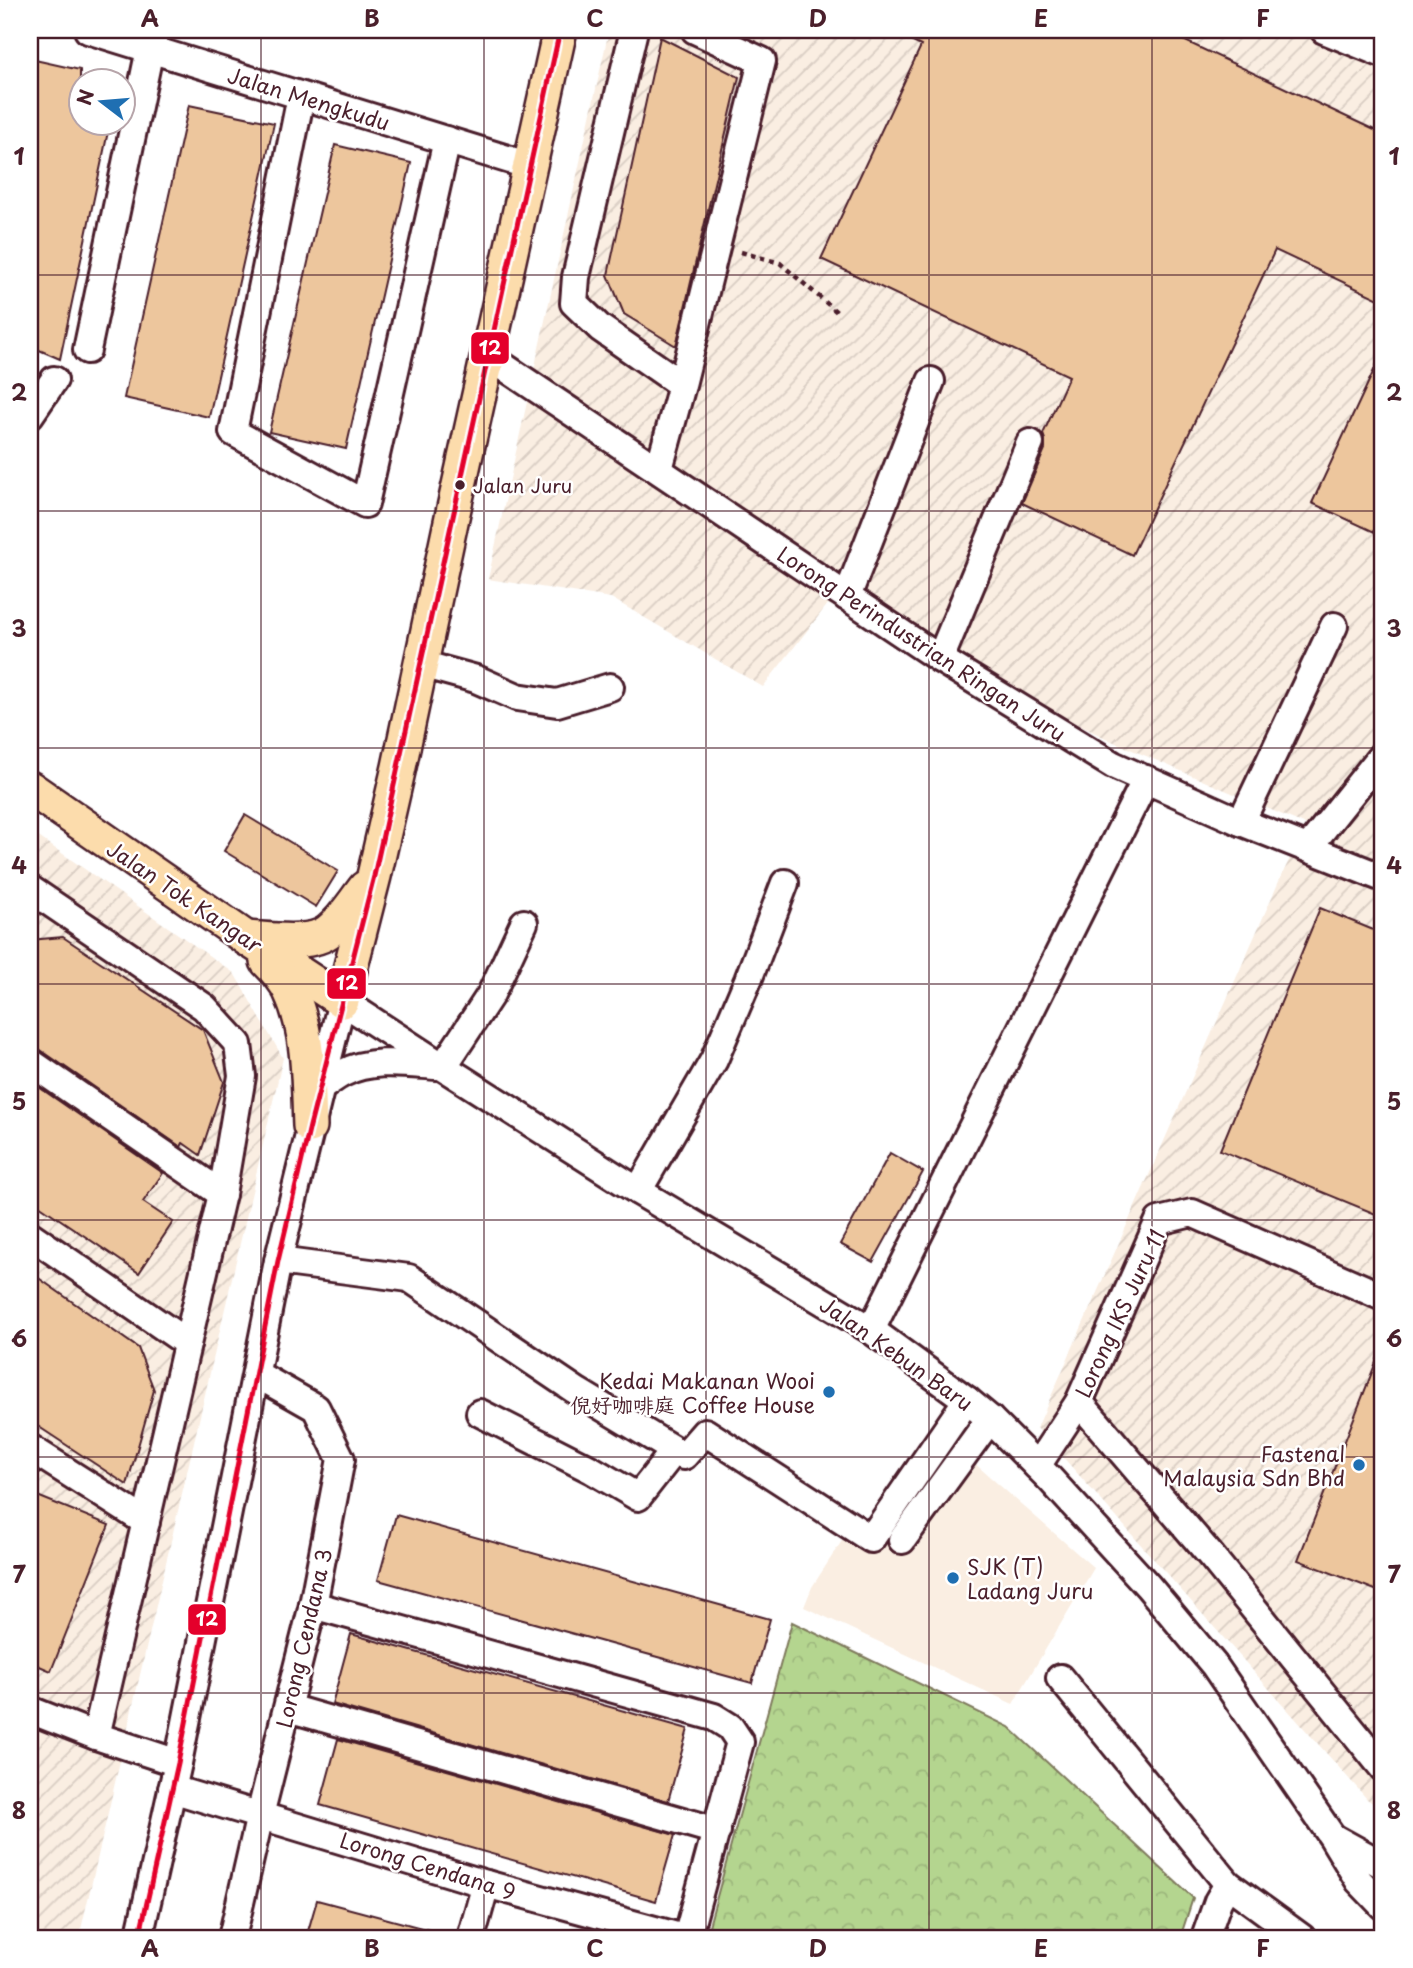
<svg xmlns="http://www.w3.org/2000/svg" width="1413" height="1968" viewBox="0 0 1413 1968" font-family="'Playpen Sans','LXGW WenKai TC',sans-serif">
<style>
.built{fill:#faeee2}
.industrial{fill:url(#industrial-furrows)}
.park{fill:url(#park-crowns);stroke:#7f7a5d;stroke-width:2}
.building{fill:#edc69d;stroke:#4a1f2b;stroke-width:2}
.lines{fill:none;stroke-linecap:round;stroke-linejoin:round}
.minor-casing{stroke:#4a1f2b;stroke-width:32}
.major-casing{stroke:#4a1f2b;stroke-width:38}
.path{stroke:#4a1f2b;stroke-width:4.5;stroke-dasharray:5 5;stroke-linecap:butt}
.minor{stroke:#fff;stroke-width:26}
.major{stroke:#fcdcac;stroke-width:33}
.bus-1-casing{stroke:#fff;stroke-width:10}
.bus-1{stroke:#e4002b;stroke-width:5}
.grid{fill:none;stroke:#4a1f2b;stroke-width:2;stroke-opacity:0.55}
.bus-dot{fill:#4a1f2b;stroke:#fff;stroke-width:2.5}
.poi-dot{fill:#1f6fb2;stroke:#fff;stroke-width:2.5}
.labels{text-anchor:middle;dominant-baseline:central;stroke-width:5;stroke-linejoin:round;paint-order:stroke}
.bus-label{font-size:19px;fill:#4a1f2b;stroke:#fff;text-anchor:start}
.street-label{font-size:21px;fill:#4a1f2b;stroke:#fff}
.poi-label{font-size:21px;fill:#4a1f2b;stroke:#fff;text-anchor:end}
.line-badge{stroke:#fff;stroke-width:2.5}
.badge-label{font-size:19px;text-anchor:middle;font-weight:bold;fill:#fff}
.neatline{fill:none;stroke:#4a1f2b;stroke-width:2.5}
.grid-label{font-size:23px;text-anchor:middle;font-weight:bold;fill:#4a1f2b}
</style>
<defs>
<pattern id="industrial-furrows" width="10" height="10" patternUnits="userSpaceOnUse" patternTransform="scale(1.75)"><rect width="10" height="10" fill="#faeee2"/><path d="M-1 1l2-2M0 10L10 0M9 11l2-2" fill="none" stroke="#d8ccc2"/></pattern>
<pattern id="park-crowns" width="20" height="18" patternUnits="userSpaceOnUse" patternTransform="scale(1.75)"><rect width="20" height="18" fill="#b4d58f"/><path d="M2 6a3 3 0 1 1 6 0M12 15a3 3 0 1 1 6 0" fill="none" stroke="#9cb67c"/></pattern>
</defs>
<rect width="100%" height="100%" fill="#fff"/>
<filter id="ink" filterUnits="userSpaceOnUse"><feTurbulence type="fractalNoise" baseFrequency=".0143" numOctaves="2"/><feDisplacementMap in="SourceGraphic" scale="14" xChannelSelector="R" yChannelSelector="G"/><feConvolveMatrix kernelMatrix="1 2 1 2 8 2 1 2 1" color-interpolation-filters="sRGB"/></filter>
<g filter="url(#ink)">
<path class="built" d="M949,1441L1094,1568L1013,1704L804,1607L812,1587L847,1533L871,1548Z"/>
<g class="industrial">
<path d="M609,30H1383V1811L1367,1799L1037,1428L1280,879L1306,825L1116,743L828,604L763,687L611,598L488,579Z"/>
<path d="M30,831L234,973L283,1058L79,1938H30Z"/>
</g>
<path class="park" d="M792,1622L1009,1727L1193,1898L1180,1938H754L709,1926Z"/>
<g class="building">
<path d="M888,30H1162L1383,134V301L1275,250L1132,555L1022,503L1045,449V440L1043,434L1069,376L821,259L921,46Z"/>
<path d="M660,37L739,77L676,346L624,314L608,275Z"/>
<path d="M35,60L80,70V122H110L60,359L30,346V84Z"/>
<path d="M189,105L274,123L209,417L124,398Z"/>
<path d="M335,145L411,163L346,449L269,432Z"/>
<path d="M1383,351V536L1312,503Z"/>
<path d="M245,815L338,871L316,907L224,851Z"/>
<path d="M1320,908L1383,934V1217L1220,1150Z"/>
<path d="M63,937L203,1030L224,1082L200,1155L183,1143L181,1147L39,1049L30,1046V940Z"/>
<path d="M30,1081L163,1173L143,1202L173,1222L139,1273L30,1199Z"/>
<path d="M890,1153L923,1172L873,1262L840,1244Z"/>
<path d="M30,1272L138,1348L154,1390L127,1485L30,1421Z"/>
<path d="M1382,1347H1383V1593L1298,1560Z"/>
<path d="M30,1493L109,1525L51,1671L30,1662Z"/>
<path d="M396,1515L770,1619L752,1683L378,1580Z"/>
<path d="M351,1634L688,1729L668,1801L332,1704Z"/>
<path d="M338,1739L675,1835L656,1901L320,1805Z"/>
<path d="M317,1900L433,1931V1938H306Z"/>
</g>
<g class="lines">
<defs>
<g id="minor">
<path d="M88,30L530,166"/>
<path d="M634,30L576,277L574,303L600,328L682,385L659,469"/>
<path d="M1324,30L1383,54"/>
<path d="M301,96L233,432L365,504L447,140"/>
<path d="M87,350L150,49"/>
<path d="M488,356L940,659L1113,765L1241,822L1383,878"/>
<path d="M682,385L762,61L695,30"/>
<path d="M30,415L54,380"/>
<path d="M847,597L931,381"/>
<path d="M940,659L1030,443"/>
<path d="M421,664L476,679L517,697L557,703L610,687"/>
<path d="M1241,822L1334,626"/>
<path d="M1308,848L1383,754"/>
<path d="M30,889L204,1007L238,1044L242,1076L222,1194L96,1736"/>
<path d="M30,1062L222,1194"/>
<path d="M443,1067L491,994L524,923"/>
<path d="M320,1088C328,1083 335,1077 343,1073C372,1058 407,1064 437,1066"/>
<path d="M638,1191L714,1060L748,980L785,883"/>
<path d="M30,1235L187,1343"/>
<path d="M278,1261L409,1278L578,1392L684,1456L705,1432L871,1539L967,1400"/>
<path d="M871,1330L1146,779"/>
<path d="M1079,1402L1212,1557L1383,1768"/>
<path d="M480,1413L592,1470L638,1497L674,1451"/>
<path d="M30,1448L146,1522"/>
<path d="M1037,1466L1079,1402L1159,1221L1192,1213L1383,1297"/>
<path d="M902,1540L990,1419"/>
<path d="M313,1605L714,1717L730,1727L740,1742L687,1938"/>
<path d="M1060,1678L1228,1884L1302,1938"/>
<path d="M288,1708L717,1831"/>
<path d="M30,1710L96,1736L178,1763"/>
<path d="M172,1789L486,1884L684,1938"/>
<path d="M1334,1838L1383,1865"/>
<path d="M139,1938L178,1763L278,1261L342,1001L443,1067L638,1191L871,1330L967,1400L990,1419L1050,1479L1148,1586L1214,1665L1333,1838L1359,1881L1383,1906"/>
<path d="M232,1938L260,1815L313,1605L341,1459L316,1408L256,1374"/>
<path d="M471,1938L486,1884"/>
<path d="M1205,1938L1218,1901L1228,1884"/>
</g>
<g id="major">
<path d="M30,788L246,938L342,1001L374,876L399,767L452,517L560,30"/>
<path d="M246,938C269,939 311,946 329,931C344,919 354,902 365,888"/>
<path d="M267,961C276,970 285,980 290,991C310,1033 308,1081 310,1126"/>
</g>
</defs>
<use href="#minor" class="minor-casing"/>
<use href="#major" class="major-casing"/>
<path class="path" d="M741,252L780,263L838,313"/>
<use href="#minor" class="minor"/>
<use href="#major" class="major"/>
<defs>
<path id="bus-1" d="M139,1938L178,1763L278,1261L310,1126L374,876L560,30"/>
</defs>
<use href="#bus-1" class="bus-1-casing"/>
<use href="#bus-1" class="bus-1"/>
</g>
</g>
<path class="grid" d="M261,30V1938M484,30V1938M706,30V1938M929,30V1938M1152,30V1938M30,275H1383M30,511H1383M30,748H1383M30,984H1383M30,1220H1383M30,1457H1383M30,1693H1383"/>
<circle class="bus-dot" cx="460" cy="485" r="6"/>
<g class="poi-dot">
<circle cx="829" cy="1392" r="7"/>
<circle cx="1359" cy="1465" r="7"/>
<circle cx="953" cy="1578" r="7"/>
</g>
<g class="labels">
<g class="bus-label">
<text x="473" y="485">Jalan Juru</text>
</g>
<g class="street-label">
<text transform="translate(309 98) rotate(17)">Jalan Mengkudu</text>
<text transform="translate(922 643) rotate(33)">Lorong Perindustrian Ringan Juru</text>
<text transform="translate(185 896) rotate(34)">Jalan Tok Kangar</text>
<text transform="translate(1119 1313) rotate(-65)">Lorong IKS Juru 11</text>
<text transform="translate(897 1353) rotate(35)">Jalan Kebun Baru</text>
<text transform="translate(303 1638) rotate(-77)">Lorong Cendana 3</text>
<text transform="translate(428 1865) rotate(17)">Lorong Cendana 9</text>
</g>
<g class="poi-label">
<text x="815" y="1380">Kedai Makanan Wooi<tspan x="815" dy="24">倪好咖啡庭 Coffee House</tspan></text>
<text x="1345" y="1453">Fastenal<tspan x="1345" dy="24">Malaysia Sdn Bhd</tspan></text>
<text x="967" y="1566" text-anchor="start">SJK (T)<tspan x="967" dy="24">Ladang Juru</tspan></text>
</g>
</g>
<g class="line-badge">
<rect x="470" y="331" width="40" height="34" rx="7" fill="#e4002b"/>
<rect x="326" y="967" width="41" height="33" rx="7" fill="#e4002b"/>
<rect x="187" y="1603" width="40" height="33" rx="7" fill="#e4002b"/>
</g>
<g class="badge-label">
<text x="490" y="355">12</text>
<text x="347" y="990">12</text>
<text x="207" y="1626">12</text>
</g>
<rect width="1413" height="1968" fill="none" stroke="#fff" stroke-width="77"/>
<g transform="translate(102 102) rotate(286)"><circle r="33" fill="#ffffff" stroke="#b7a5aa" stroke-width="2"/>
<path d="M0-5L12 26L0 18L-12 26Z" fill="#1f6fb2"/>
<text y="-10" font-size="19" font-weight="bold" text-anchor="middle" fill="#4a1f2b">N</text>
</g>
<rect x="38" y="38" width="1336" height="1892" class="neatline"/>
<g class="grid-label">
<text x="150" y="27">A</text>
<text x="372" y="27">B</text>
<text x="595" y="27">C</text>
<text x="818" y="27">D</text>
<text x="1041" y="27">E</text>
<text x="1263" y="27">F</text>
<text x="19" y="165">1</text>
<text x="1394" y="165">1</text>
<text x="19" y="401">2</text>
<text x="1394" y="401">2</text>
<text x="19" y="637">3</text>
<text x="1394" y="637">3</text>
<text x="19" y="874">4</text>
<text x="1394" y="874">4</text>
<text x="19" y="1110">5</text>
<text x="1394" y="1110">5</text>
<text x="19" y="1347">6</text>
<text x="1394" y="1347">6</text>
<text x="19" y="1583">7</text>
<text x="1394" y="1583">7</text>
<text x="19" y="1819">8</text>
<text x="1394" y="1819">8</text>
<text x="150" y="1957">A</text>
<text x="372" y="1957">B</text>
<text x="595" y="1957">C</text>
<text x="818" y="1957">D</text>
<text x="1041" y="1957">E</text>
<text x="1263" y="1957">F</text>
</g>
</svg>
